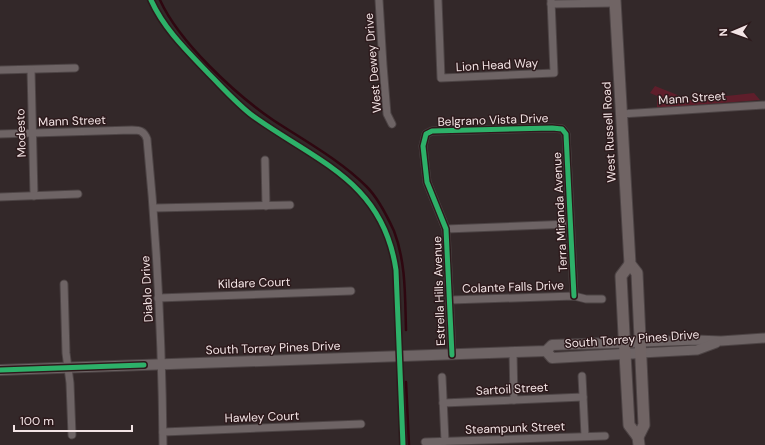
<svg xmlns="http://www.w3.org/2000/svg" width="765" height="445" viewBox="0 0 765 445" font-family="'DM Sans',sans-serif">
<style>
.green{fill:#5f1e2b}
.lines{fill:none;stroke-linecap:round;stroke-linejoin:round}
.stream{stroke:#2e0710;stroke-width:2.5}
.minor-casing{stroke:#4d4445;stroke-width:9}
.tertiary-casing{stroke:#4d4445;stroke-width:11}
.secondary-casing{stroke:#4d4445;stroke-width:12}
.primary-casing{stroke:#4d4445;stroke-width:13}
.minor{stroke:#6e6465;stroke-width:7}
.tertiary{stroke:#6e6465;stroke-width:9}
.secondary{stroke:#6e6465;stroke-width:10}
.primary{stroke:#706464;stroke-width:11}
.cycleway-casing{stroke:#2d1a1c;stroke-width:8}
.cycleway{stroke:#2db169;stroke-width:5}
.labels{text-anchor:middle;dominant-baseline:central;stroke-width:3;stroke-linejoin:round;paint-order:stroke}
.street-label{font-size:12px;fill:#f3e4e5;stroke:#2d1a1c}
</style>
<rect width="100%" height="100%" fill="#332829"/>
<path class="green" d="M655,86L690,100L754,93L760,100L657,108V96L650,93Z"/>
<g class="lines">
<g class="stream">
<path d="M160,0C179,42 235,94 273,120C305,141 340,160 367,187C377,197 388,218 394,231C406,262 405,297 406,330"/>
<path d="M406,382L409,445"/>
</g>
<defs>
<g id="minor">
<path d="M379,0L383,65L387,114L392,124"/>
<path d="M438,0L441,78L554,73L551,0"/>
<path d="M551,4L615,3"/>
<path d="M0,70L75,68"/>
<path d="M31,70L34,196"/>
<path d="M621,114L765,105"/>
<path d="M0,134L132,130C140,130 144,131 147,139C157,240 162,343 163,445"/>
<path d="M265,160L266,206"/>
<path d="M0,197L78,194"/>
<path d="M154,208L290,205"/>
<path d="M446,229L570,224"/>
<path d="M64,284L66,353L70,383L72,435"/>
<path d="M158,298L351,291"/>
<path d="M450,300L574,296L586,299H602"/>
<path d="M513,352L514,400"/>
<path d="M452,355L446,229L427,182L423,146L426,134L432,131L552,128L562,129L566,134L574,296"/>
<path d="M582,376L585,436"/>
<path d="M442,377L445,441"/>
<path d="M443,403L583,397"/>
<path d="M163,432L361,424"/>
<path d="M425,442L605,436"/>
</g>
<g id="tertiary">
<path d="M641,342L696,340L721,341L765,338"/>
<path d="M641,353L697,350L716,343"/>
</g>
<g id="secondary">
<path d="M546,351L552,358L641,353"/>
<path d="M0,370L546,351L552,345L641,342"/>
</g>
<g id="primary">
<path d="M615,0L630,264L637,273L644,425L638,437L639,445"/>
<path d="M630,264L621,276L625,354L629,425L638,437"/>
</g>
</defs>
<use href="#minor" class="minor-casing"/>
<use href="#tertiary" class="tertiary-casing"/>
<use href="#secondary" class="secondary-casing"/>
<use href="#primary" class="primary-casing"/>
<use href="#minor" class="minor"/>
<use href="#tertiary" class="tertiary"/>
<use href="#secondary" class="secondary"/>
<use href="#primary" class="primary"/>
<defs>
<g id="cycleway">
<path d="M151,0C164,29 187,51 209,74C223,88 237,104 253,116C317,162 383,181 396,270L403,445"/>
<path d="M452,355L446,229L427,182L423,146L426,134L432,131L552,128L562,129L566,134L574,296"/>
<path d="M0,370L144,365"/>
</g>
</defs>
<use href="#cycleway" class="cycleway-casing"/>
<use href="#cycleway" class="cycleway"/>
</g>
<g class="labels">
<g class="street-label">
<text transform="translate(373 63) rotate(-95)">West Dewey Drive</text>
<text transform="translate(497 65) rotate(-3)">Lion Head Way</text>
<text transform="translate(692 98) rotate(-4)">Mann Street</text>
<text transform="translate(493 120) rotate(-2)">Belgrano Vista Drive</text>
<text transform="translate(72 121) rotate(-2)">Mann Street</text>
<text transform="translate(609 132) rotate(-93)">West Russell Road</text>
<text transform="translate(21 133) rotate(-92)">Modesto</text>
<text transform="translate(560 212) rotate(-93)">Terra Miranda Avenue</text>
<text transform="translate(254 283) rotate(-2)">Kildare Court</text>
<text transform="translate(513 287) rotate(-2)">Colante Falls Drive</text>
<text transform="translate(147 289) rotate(-93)">Diablo Drive</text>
<text transform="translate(439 291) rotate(-92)">Estrella Hills Avenue</text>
<text transform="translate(632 339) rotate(-4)">South Torrey Pines Drive</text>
<text transform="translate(273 348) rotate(-2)">South Torrey Pines Drive</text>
<text transform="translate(512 389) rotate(-3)">Sartoil Street</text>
<text transform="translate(262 417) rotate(-2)">Hawley Court</text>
<text transform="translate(515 428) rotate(-2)">Steampunk Street</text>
</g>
</g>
<g transform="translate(733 32) rotate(268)" stroke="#2d1a1c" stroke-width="3" paint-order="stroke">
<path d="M0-3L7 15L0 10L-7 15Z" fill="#f3e4e5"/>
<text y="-6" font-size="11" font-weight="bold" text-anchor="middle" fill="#f3e4e5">N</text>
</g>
<path d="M14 425v6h118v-6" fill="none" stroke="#f3e4e5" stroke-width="2"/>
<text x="20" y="425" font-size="12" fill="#f3e4e5" stroke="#2d1a1c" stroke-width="3" paint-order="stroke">100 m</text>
</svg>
